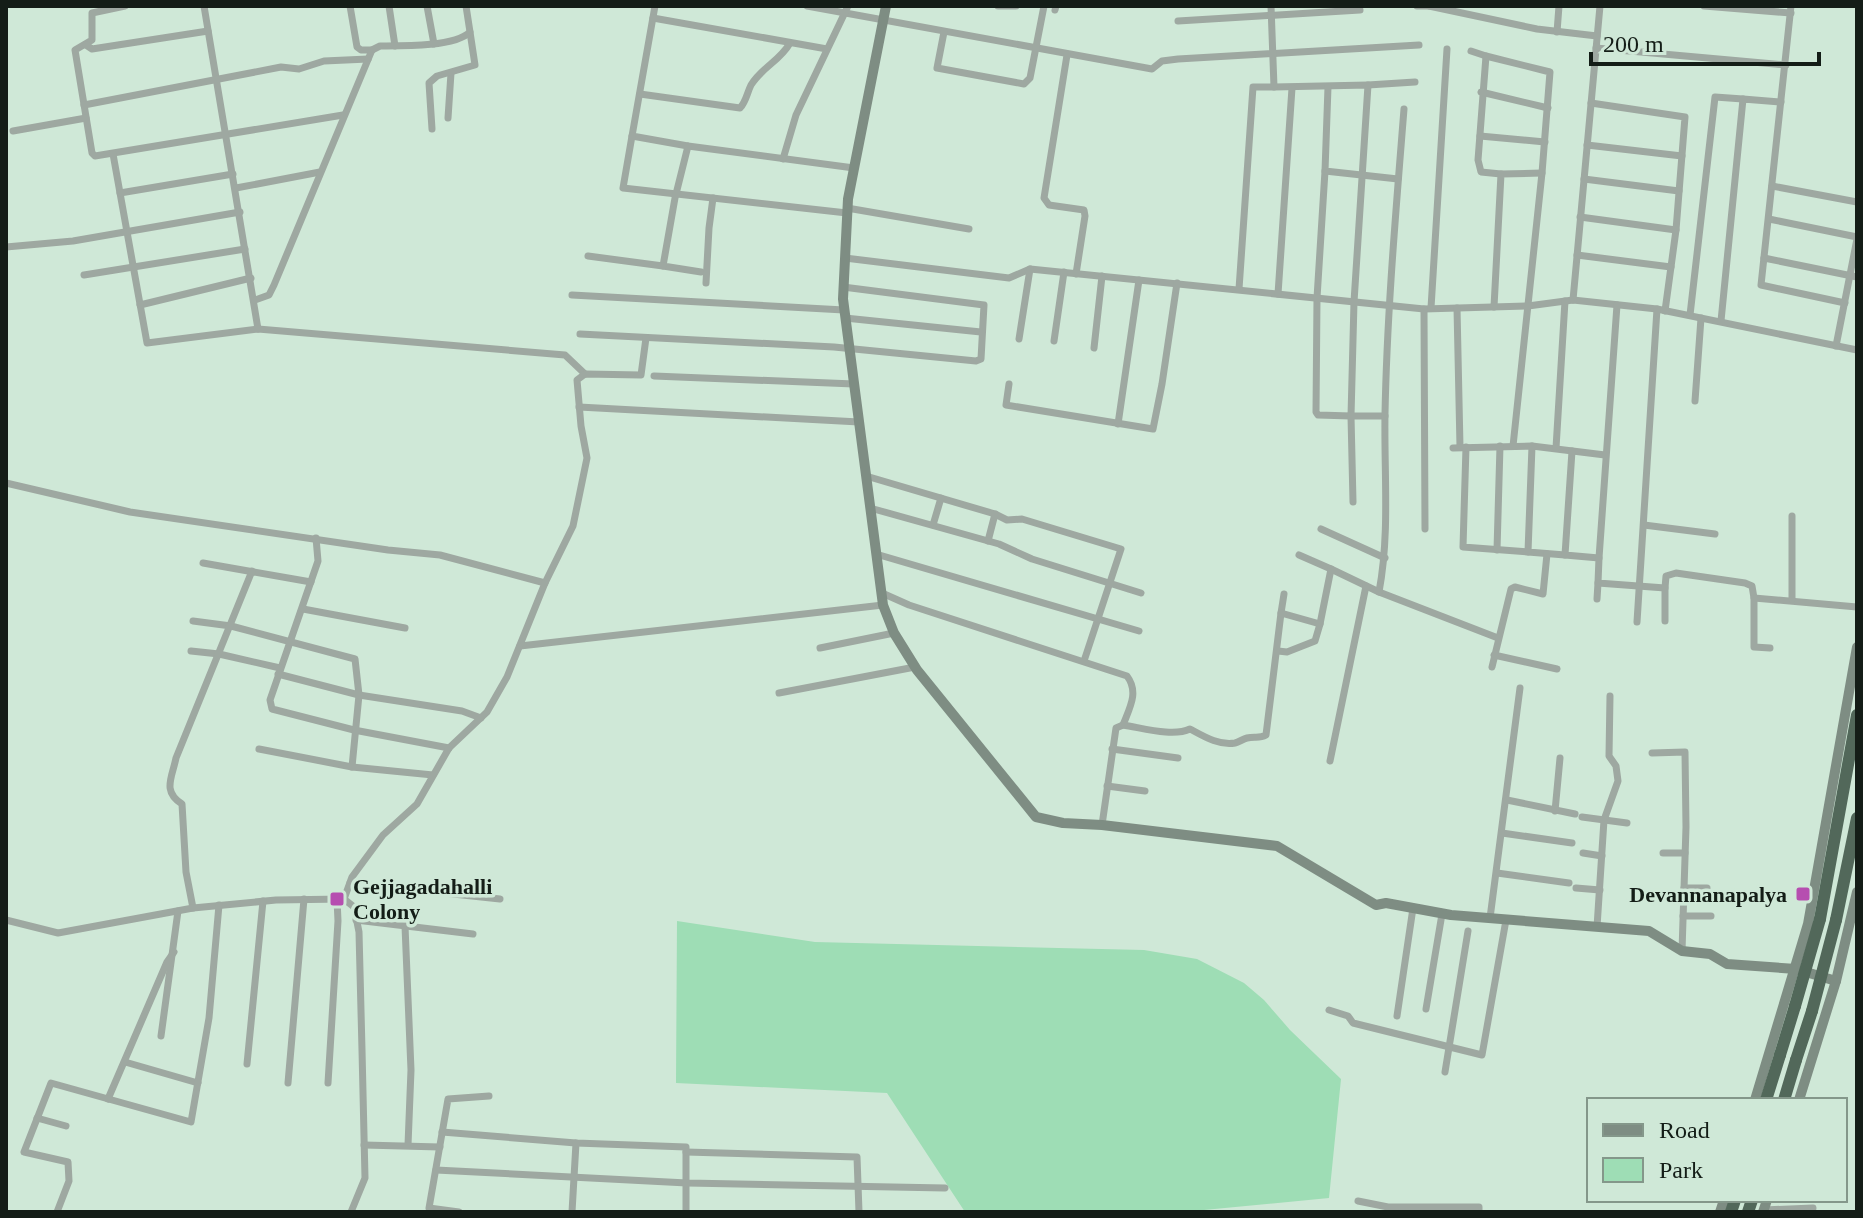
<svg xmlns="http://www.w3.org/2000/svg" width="1863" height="1218" viewBox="0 0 1863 1218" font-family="'Times New Roman',serif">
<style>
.green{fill:#9eddb5}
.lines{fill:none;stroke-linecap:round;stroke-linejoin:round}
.street{stroke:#9ea8a1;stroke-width:7}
.secondary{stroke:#7e8d83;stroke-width:10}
.highway{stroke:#52685a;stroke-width:12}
.highway-bridge{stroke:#52685a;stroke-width:12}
.poi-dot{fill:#b64eb0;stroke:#cfe8d7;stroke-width:3}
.labels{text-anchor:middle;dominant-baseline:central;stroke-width:7;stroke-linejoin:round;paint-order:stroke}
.poi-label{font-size:22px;font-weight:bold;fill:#141d17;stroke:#cfe8d7;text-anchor:start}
</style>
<rect width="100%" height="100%" fill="#cfe8d7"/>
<path class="green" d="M677,921L815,942L1144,950L1197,959L1244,983L1264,1000L1290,1030L1341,1079L1329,1198L1183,1212H965L887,1093L676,1083Z"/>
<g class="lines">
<g class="street">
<path d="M125,6L92,13V40L75,50L92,153L95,156L343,115"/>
<path d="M204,6L258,329"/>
<path d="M350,6L357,47L361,50H372"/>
<path d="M389,6L395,46"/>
<path d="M427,6L434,44"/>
<path d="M655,6L632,136L688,146L854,168"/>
<path d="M807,6L1152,69L1162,61L1178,59L1419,45"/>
<path d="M998,6H1016"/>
<path d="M1417,6H1429"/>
<path d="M1429,6L1537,29L1597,36"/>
<path d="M1704,6L1791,13"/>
<path d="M1791,6L1761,285L1845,303"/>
<path d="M1055,10L1056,6"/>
<path d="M653,18L827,49"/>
<path d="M1178,21L1360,10"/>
<path d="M944,32L937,68L1024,84L1030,78L1044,6"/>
<path d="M1557,32L1559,6"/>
<path d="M86,45L92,49L208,31"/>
<path d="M1596,48L1786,65"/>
<path d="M1471,51L1486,56"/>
<path d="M1067,55L1044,198L1049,205L1084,210L1085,216L1076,274"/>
<path d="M1368,85L1415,82"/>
<path d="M1274,87L1368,85L1354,302L1351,416L1318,415L1316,412L1317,298L1325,171"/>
<path d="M1328,87L1325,171L1398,179"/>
<path d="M1481,92L1548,108"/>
<path d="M640,94L740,108C746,102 747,93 751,85C762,67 780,61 790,43"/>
<path d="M1591,103L1685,117L1676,230L1665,311"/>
<path d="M84,105L281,67L299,69L324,61L368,59"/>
<path d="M448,118L451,73"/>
<path d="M432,129L429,83L437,76L475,65L470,32"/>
<path d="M13,131L86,118"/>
<path d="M632,136L623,188L847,213"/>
<path d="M1480,136L1545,142"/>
<path d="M1587,145L1682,156"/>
<path d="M688,146L675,198L663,266L701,272"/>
<path d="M113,154L147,343L258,329L565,355L585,374"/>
<path d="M783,159L796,115L848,6"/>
<path d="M1501,174L1481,172L1478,160L1486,56L1550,72L1542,173L1513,446"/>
<path d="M1584,179L1679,191"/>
<path d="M1772,186L1857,202"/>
<path d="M236,188L320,172"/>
<path d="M120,193L233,174"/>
<path d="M847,208L969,229"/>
<path d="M1580,217L1676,230"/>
<path d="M1769,219L1857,237"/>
<path d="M6,247L73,241L240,212"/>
<path d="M1577,255L1671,267"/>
<path d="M588,256L663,266"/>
<path d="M845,258L1009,278L1030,269L1424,309L1528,306L1573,300L1657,309L1857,350"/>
<path d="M1764,258L1857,277"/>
<path d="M84,275L245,249"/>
<path d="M706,283L709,228L713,198"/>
<path d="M1239,289L1253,87H1274L1271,6"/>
<path d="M1278,294L1292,88"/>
<path d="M572,295L844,310"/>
<path d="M255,300L269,295L274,285L372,50L380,46C402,46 455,47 470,32L466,6"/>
<path d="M1573,300L1600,6"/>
<path d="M140,305L251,278"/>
<path d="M1494,307L1501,174L1542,173"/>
<path d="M1431,308L1447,49"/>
<path d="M1457,308L1460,447"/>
<path d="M1424,309L1425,529"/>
<path d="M1690,315L1715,97L1743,99"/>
<path d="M845,318L981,332"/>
<path d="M1721,321L1743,99L1781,102"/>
<path d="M580,334L834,347L976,361L981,359L984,305L843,287"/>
<path d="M1019,339L1030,269"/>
<path d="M1054,341L1064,272"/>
<path d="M1836,346L1857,239"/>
<path d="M1094,348L1102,276"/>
<path d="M654,376L854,384"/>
<path d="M1009,384L1006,405L1153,429L1162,384L1177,283"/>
<path d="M1695,401L1701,318"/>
<path d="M579,407L859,422"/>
<path d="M1118,424L1139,280"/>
<path d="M1532,446L1528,552L1565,555"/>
<path d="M1466,447L1463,547L1528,552"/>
<path d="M1453,448L1532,446L1605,455"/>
<path d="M1556,448L1565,301"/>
<path d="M1572,451L1565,555L1599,558L1598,583L1665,588L1666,576L1676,573L1745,583L1752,586L1754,598L1857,607"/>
<path d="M866,476L995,514L1007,520L1022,519L1121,549L1084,661"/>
<path d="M6,483L130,512L388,550L440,555L545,583"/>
<path d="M1353,502L1351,416H1385"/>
<path d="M870,508L999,544L1032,559L1141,593"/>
<path d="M1792,516V599"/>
<path d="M933,525L941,498"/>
<path d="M1644,525L1715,534"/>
<path d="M1321,529L1385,558"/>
<path d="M316,538L318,561L270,700L272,709L354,730L449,748"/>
<path d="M988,541L995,514"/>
<path d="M1497,550L1500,446"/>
<path d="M876,554L1139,631"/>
<path d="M1299,555L1331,569"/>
<path d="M1599,558L1617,305"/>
<path d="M203,563L311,582"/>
<path d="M1379,592L1498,638"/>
<path d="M882,593L909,605L1127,676C1139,692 1130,707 1123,725L1116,728L1102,825"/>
<path d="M1754,598V647L1770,648"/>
<path d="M1597,599L1598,583"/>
<path d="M303,609L405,628"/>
<path d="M1281,613L1284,594"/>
<path d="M193,621L231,626L355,659L359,695L352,767"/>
<path d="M1665,621V588"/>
<path d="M1637,622L1657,309"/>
<path d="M520,646L883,605"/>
<path d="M820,648L894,633"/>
<path d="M191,651L219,654L280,668"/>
<path d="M1278,651L1287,652L1315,641L1320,624"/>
<path d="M1494,655L1557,669"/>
<path d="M1492,667L1511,589L1515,587L1543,594L1547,554"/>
<path d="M278,674L359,695L462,711L481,718"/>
<path d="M779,693L915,667"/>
<path d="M1123,725C1143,728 1173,737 1190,729C1203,736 1219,746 1235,743C1239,742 1243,739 1247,738C1255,736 1259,739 1266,735L1281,613L1320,624L1331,569L1379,592C1390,533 1384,474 1385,414C1387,312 1396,210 1404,109"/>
<path d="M259,749L352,767L433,775"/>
<path d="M1112,749L1178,758"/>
<path d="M1652,753L1685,752L1686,827L1682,951"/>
<path d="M1330,761L1366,586"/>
<path d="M1107,786L1145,791"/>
<path d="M1507,800L1575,814"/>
<path d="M1555,811L1560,758"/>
<path d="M1582,817L1627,823"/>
<path d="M1502,833L1572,843"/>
<path d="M1583,853L1602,856"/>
<path d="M1663,853H1685"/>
<path d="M1497,873L1569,883"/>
<path d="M350,883L500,899"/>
<path d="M1576,888L1600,890"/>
<path d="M1684,888H1707"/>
<path d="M344,899L352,877L383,835L417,804L449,748L487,712L507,677L545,583L573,526L587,458L581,426L577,380L585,374L641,375L646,338"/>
<path d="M193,908L186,872L182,804C162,791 172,778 176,758L252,571"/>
<path d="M1683,916H1711"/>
<path d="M1490,918L1520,688"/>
<path d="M6,920L58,933L193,908L276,900L344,899L354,907L359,932L362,1050L365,1178L351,1212"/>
<path d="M356,920L473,934"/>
<path d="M405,926L411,1070L408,1145"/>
<path d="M1597,927L1604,820L1618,781L1616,766L1609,756L1610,696"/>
<path d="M1426,1009L1442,914"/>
<path d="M1329,1010L1348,1016L1353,1023L1482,1055L1506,920"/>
<path d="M1397,1016L1413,908"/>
<path d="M161,1036L178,911"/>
<path d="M125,1062L198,1083"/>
<path d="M247,1064L263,901"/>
<path d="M1445,1072L1468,931"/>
<path d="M288,1083L304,899"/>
<path d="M328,1083L338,921L337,899"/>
<path d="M108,1099L167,962L174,952"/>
<path d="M37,1118L66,1126"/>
<path d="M442,1132L576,1143L686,1147V1212"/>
<path d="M364,1145L440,1147"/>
<path d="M686,1152L857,1157L859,1212"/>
<path d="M436,1170L687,1183L945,1188"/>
<path d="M1358,1201L1388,1207H1479V1212"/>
<path d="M1764,1210L1813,1208"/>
<path d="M57,1212L69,1181L68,1162L24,1152L51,1083L191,1122L209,1018L219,905"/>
<path d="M459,1212L429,1208L448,1099L489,1096"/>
<path d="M572,1212L576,1143"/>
</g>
<g class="secondary">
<path d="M886,6L848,199L843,299L883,605L894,633L917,670L1036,817L1063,823L1102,825L1277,846L1376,905L1386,903L1451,915L1649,931L1682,951L1710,954L1727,964L1796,969L1836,981"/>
<path d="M1755,1100L1808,924L1857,647"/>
<path d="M1799,1100L1836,981L1857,892"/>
<path d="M1720,1212L1724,1200"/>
<path d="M1763,1212L1767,1200"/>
</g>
<g class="highway">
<path d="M1820,919L1857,715"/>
<path d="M1836,920L1857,818"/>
<path d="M1780,1055L1795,1006"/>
<path d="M1796,1060L1812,1011"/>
<path d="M1731,1212L1735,1200"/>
<path d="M1748,1212L1752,1200"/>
</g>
<g class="highway-bridge">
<path d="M1795,1006L1820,919"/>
<path d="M1812,1011L1836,920"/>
<path d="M1766,1100L1780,1055"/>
<path d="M1784,1100L1796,1060"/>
</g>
</g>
<g class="poi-dot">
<rect x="1795" y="886" width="16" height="16" rx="4"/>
<rect x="329" y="891" width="16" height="16" rx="4"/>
</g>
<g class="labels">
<g class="poi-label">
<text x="353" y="886">Gejjagadahalli<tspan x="353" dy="25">Colony</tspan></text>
<text x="1787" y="894" text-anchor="end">Devannanapalya</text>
</g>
</g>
<rect width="1863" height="1218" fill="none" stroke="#141d17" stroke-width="16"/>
<rect x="1587" y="1098" width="260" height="104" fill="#cfe8d7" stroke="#84978a" stroke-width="2"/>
<rect x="1603" y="1124" width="40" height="12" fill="#7e8d83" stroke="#84978a" stroke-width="2"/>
<text x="1659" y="1138" font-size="24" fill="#141d17">Road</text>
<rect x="1603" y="1158" width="40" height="24" fill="#9eddb5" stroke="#84978a" stroke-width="2"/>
<text x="1659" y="1178" font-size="24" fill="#141d17">Park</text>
<path d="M1591 52v12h228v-12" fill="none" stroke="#141d17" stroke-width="4"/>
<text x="1603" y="52" font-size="24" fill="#141d17" stroke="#cfe8d7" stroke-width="6" paint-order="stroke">200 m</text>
</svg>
